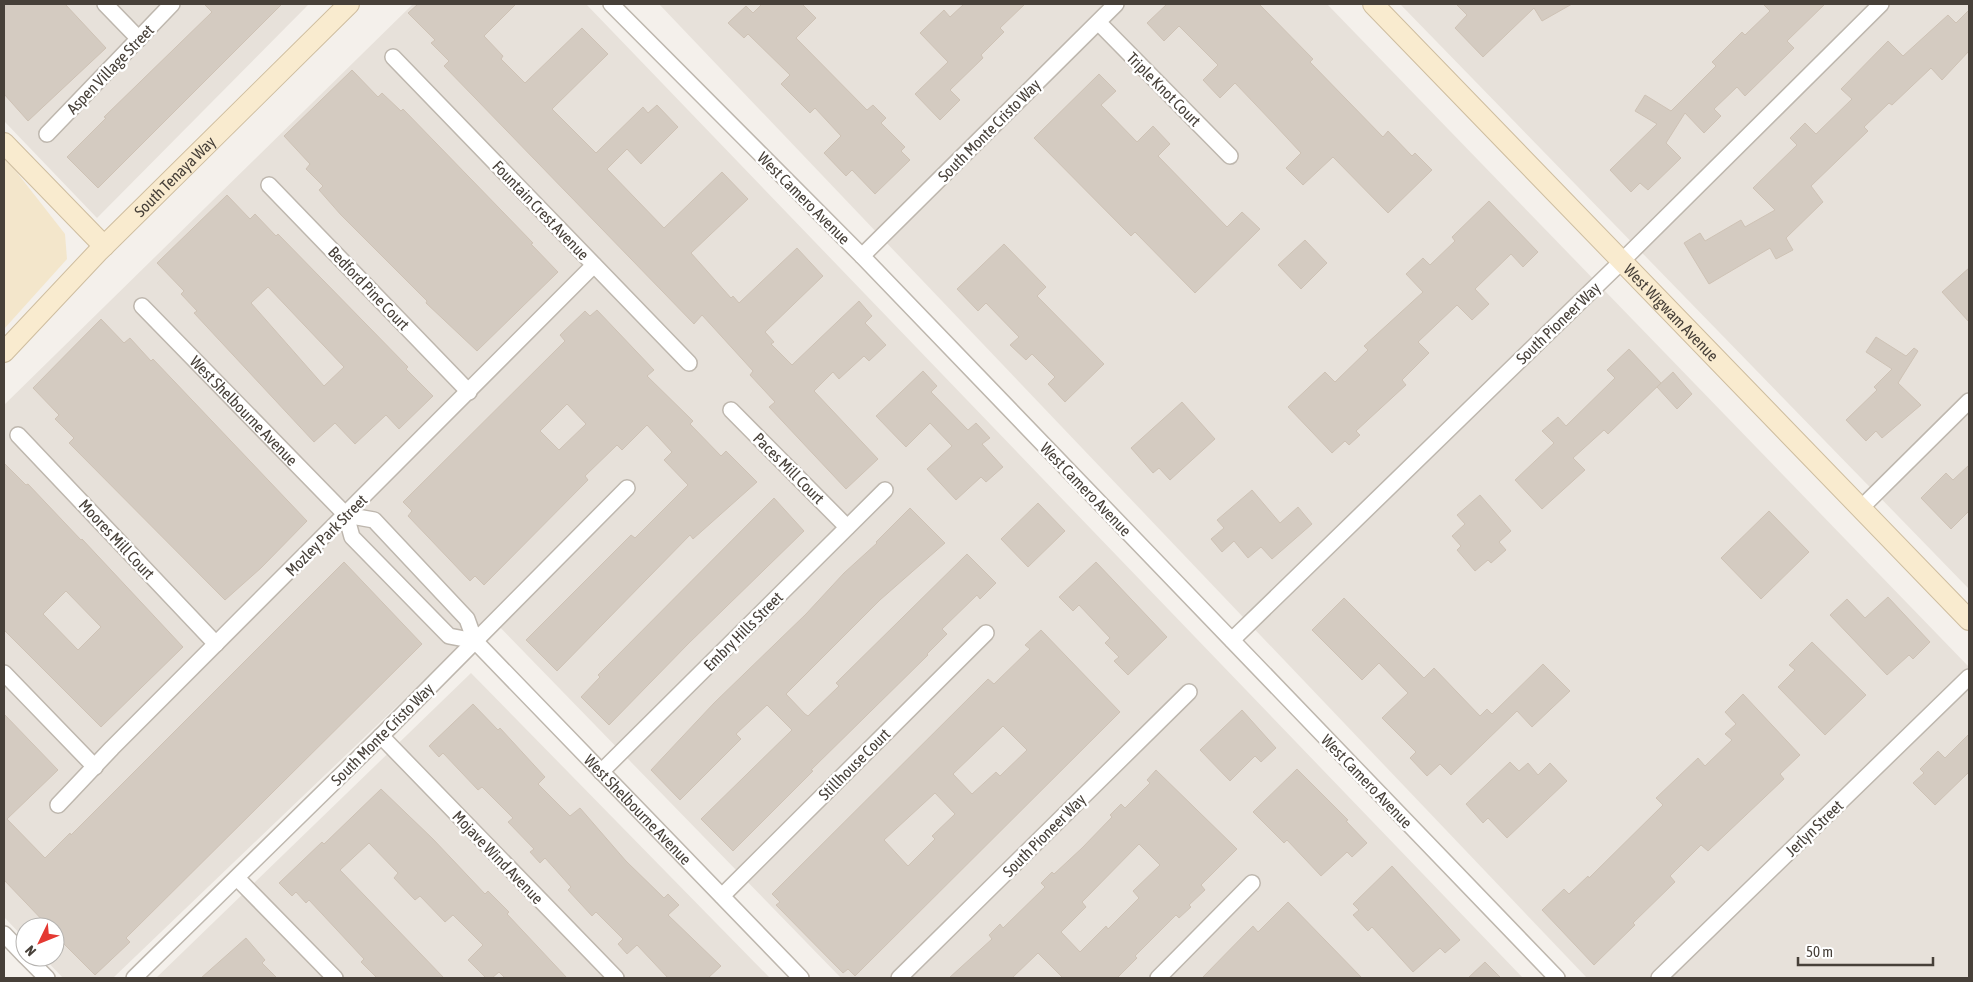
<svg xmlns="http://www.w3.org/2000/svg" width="1973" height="982" viewBox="0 0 1973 982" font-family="'Asap Condensed',sans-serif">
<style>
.residential{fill:#e7e1da}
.sand{fill:#f3e6cb}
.building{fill:#d4cbc1;stroke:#cec2b5;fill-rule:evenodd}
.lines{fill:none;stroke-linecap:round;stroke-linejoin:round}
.street-casing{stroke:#beb7ae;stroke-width:18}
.secondary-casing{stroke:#cebd9f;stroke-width:22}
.street{stroke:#fff;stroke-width:15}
.secondary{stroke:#f9ebcf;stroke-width:20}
.labels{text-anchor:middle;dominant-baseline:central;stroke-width:5;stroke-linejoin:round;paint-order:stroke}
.street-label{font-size:16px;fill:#474039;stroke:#fff}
</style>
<rect width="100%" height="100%" fill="#f4f0eb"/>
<g class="residential">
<path d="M4,4H309L97,218L4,121Z"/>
<path d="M413,4H586L1523,978H841L490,617L113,978H63L43,957H55V927H25V939L4,917V405Z"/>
<path d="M659,4H1327L1969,667V978H1587Z"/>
<path d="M1400,4H1969V589Z"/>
<path d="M471,673L770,978H156Z"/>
</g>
<path class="sand" d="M4,156L65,234L67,259L4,329Z"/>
<g class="building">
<path d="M4,4H65L106,48L28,121L4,94Z"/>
<path d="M204,4H282L98,188L67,157L106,118L104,117L212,12Z"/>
<path d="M418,4H516L484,36L503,56L501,59L525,83L582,28L608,54L552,109L596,153L643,107L648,113L657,105L678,127L641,164L627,149L607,169L664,228L722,172L748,199L691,253L731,298L733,296L739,303L797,248L823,276L765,332L774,342L771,344L792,365L859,301L872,316L865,323L886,345L869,361L864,356L839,379L833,372L814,391L878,459L846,489L769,407L775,402L750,375L753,371L702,315L694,324L444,66L449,61L431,43L435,40L408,13Z"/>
<path d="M762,4H802L816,18L796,38L867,110L873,105L886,118L881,123L905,147L901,151L910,160L875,194L852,170L846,176L824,153L841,136L815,108L810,113L781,84L790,75L748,34L744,38L728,23L746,6L753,13Z"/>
<path d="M964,4H1025L1000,28L1004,32L981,55L983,58L950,90L960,100L940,120L915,94L948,62L920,33L944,10L950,17Z"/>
<path d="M1167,4H1259L1313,59L1310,62L1383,137L1388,131L1412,156L1415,153L1432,170L1388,213L1333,157L1303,185L1286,168L1301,153L1275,125L1235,83L1220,98L1203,80L1218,65L1179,26L1164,41L1147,23Z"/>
<path d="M1456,4H1572L1542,21L1534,8L1483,57L1455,28L1467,15Z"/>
<path d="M1763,4H1825L1787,41L1794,48L1745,96L1737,87L1714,109L1721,116L1704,133L1685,113L1666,143L1681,158L1648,190L1640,183L1631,192L1610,170L1657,124L1635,111L1645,95L1671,111L1716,66L1712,62L1742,32L1745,35L1770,11Z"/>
<path d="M1969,10V51L1942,80L1931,68L1892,105L1889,103L1864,127L1868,131L1811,186L1823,202L1786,238L1793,250L1776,259L1770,248L1709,284L1684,243L1700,233L1705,241L1741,220L1745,227L1775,210L1753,188L1797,145L1790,138L1805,123L1816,134L1852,99L1841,89L1888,41L1903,56L1948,15L1956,23Z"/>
<path d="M352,70L378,97L382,93L401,111L403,109L533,243L531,244L558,272L477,351L426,303L427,301L341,215L319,190L323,186L306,169L310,164L284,136Z"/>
<path d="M1099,74L1116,91L1101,105L1137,142L1153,126L1170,144L1158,156L1227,227L1242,212L1260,229L1195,293L1135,232L1131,236L1034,138Z"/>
<path d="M227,195L250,219L255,214L276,236L278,234L408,367L406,369L433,396L399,429L386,415L355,444L335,423L314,442L194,313L197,311L181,294L184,291L157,263ZM268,287L344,367L324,386L251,303Z"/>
<path d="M1489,201L1538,252L1523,267L1511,254L1475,289L1489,304L1472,320L1457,305L1418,342L1429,353L1402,380L1406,385L1356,431L1360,435L1349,445L1345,441L1332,453L1288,407L1325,372L1335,382L1368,350L1364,346L1423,292L1406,274L1423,258L1430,265L1455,241L1452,237Z"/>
<path d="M1305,240L1327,263L1301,289L1278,265Z"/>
<path d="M1004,244L1046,287L1037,296L1104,364L1065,402L1048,384L1055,377L1032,354L1026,360L1010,345L1019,337L986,303L978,311L957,289Z"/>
<path d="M1969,268V322L1942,292Z"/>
<path d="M597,310L654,370L647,376L693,421L690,424L721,456L726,451L757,482L693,539L690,535L557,671L526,640L631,535L635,538L688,485L664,460L672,452L647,425L622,450L617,445L585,476L588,480L484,585L475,576L470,581L408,516L412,511L403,502L565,341L560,335L585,311L590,316ZM567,404L586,424L559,450L540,431Z"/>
<path d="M101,319L124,343L130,338L151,361L153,359L307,521L261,568L225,600L69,443L74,438L55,419L59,415L33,388Z"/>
<path d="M1876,337L1906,356L1914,348L1918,351L1898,383L1921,405L1882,438L1876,431L1866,441L1846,420L1877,390L1874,387L1892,369L1866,352Z"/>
<path d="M1629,349L1661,383L1608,434L1604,430L1573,458L1585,470L1542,509L1515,480L1554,443L1542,431L1558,417L1566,426L1615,378L1607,370Z"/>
<path d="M923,371L937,386L931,392L968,430L976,423L990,438L982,444L1003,467L986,482L981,477L956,500L927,469L952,446L930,423L906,447L876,416Z"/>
<path d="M1673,372L1692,394L1677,409L1657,387Z"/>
<path d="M1182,402L1215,439L1170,480L1159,468L1153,473L1131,448Z"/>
<path d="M4,463L26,485L28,484L81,540L82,539L183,647L101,727L4,630ZM66,591L101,627L78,650L43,614Z"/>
<path d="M1969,465V511L1951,529L1921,498L1946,473L1953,480Z"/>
<path d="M1252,490L1280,523L1298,507L1312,524L1272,559L1261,547L1248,558L1234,541L1222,552L1211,539L1224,528L1217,520Z"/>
<path d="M1480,495L1511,531L1499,542L1506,550L1491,563L1488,560L1475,571L1457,550L1461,546L1452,536L1465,524L1457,515Z"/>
<path d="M774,498L804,531L688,644L609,725L581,697L600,677L598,675Z"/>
<path d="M1038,503L1065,531L1028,567L1001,539Z"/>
<path d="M910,508L945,543L880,600L786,694L805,714L808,716L839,686L836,683L967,554L996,583L980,599L977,595L942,629L947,634L927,654L928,655L811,770L813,771L733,851L701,819L792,730L767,705L736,734L741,739L680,800L651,770L714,703L806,614L844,573L877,543L876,542Z"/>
<path d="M1769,511L1809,552L1761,599L1721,558Z"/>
<path d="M344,562L422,644L126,938L130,942L95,975L59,939L55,933V927H49L4,880V714L58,770L7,819L45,858L70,833L71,835Z"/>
<path d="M1096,562L1167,637L1128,675L1114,661L1119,657L1105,643L1110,638L1079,605L1073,611L1059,597Z"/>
<path d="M1888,597L1930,642L1913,659L1909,655L1887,675L1830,615L1847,599L1865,618Z"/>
<path d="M1344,598L1424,678L1434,668L1480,716L1487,709L1492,714L1543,664L1570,691L1532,727L1517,711L1451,775L1440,764L1427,776L1410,758L1416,752L1382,718L1408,693L1379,663L1362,680L1312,630Z"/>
<path d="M1041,630L1120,712L855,976L848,969L843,973L776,905L780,902L772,894L988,679L994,684L1030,649L1025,645ZM1003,726L1027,750L1000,776L996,772L972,794L953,774ZM935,793L955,814L932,836L935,839L908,866L884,840Z"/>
<path d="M1812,642L1866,695L1825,735L1778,687L1795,670L1789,665Z"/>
<path d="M1743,694L1800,755L1780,774L1784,779L1708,851L1701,845L1670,876L1675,882L1633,923L1635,925L1594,965L1542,910L1564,889L1569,894L1588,876L1589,878L1663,805L1656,798L1698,758L1705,766L1732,740L1725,734L1736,724L1725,712Z"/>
<path d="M473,704L498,730L500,728L545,777L538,784L570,816L580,808L626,861L664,898L668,894L679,905L668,915L721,966L708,978H668L637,945L627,954L618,944L623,939L596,912L592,916L568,890L571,887L545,858L540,863L530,852L534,849L508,822L513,818L482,787L478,790L443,753L439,757L429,746Z"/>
<path d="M1242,710L1276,748L1261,762L1255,756L1230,781L1200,750Z"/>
<path d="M1969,734V772L1935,805L1913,783L1924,773L1920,769L1938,751L1945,758Z"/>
<path d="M1510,762L1519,771L1528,763L1538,775L1550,763L1567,781L1507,838L1488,818L1483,823L1466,804Z"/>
<path d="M1297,769L1348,820L1346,821L1367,843L1352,857L1347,852L1321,876L1287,840L1284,843L1253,812Z"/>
<path d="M1156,770L1237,849L1201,885L1205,890L1189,905L1191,907L1179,918L1176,915L1135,956L1137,958L1117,978H1063L1038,953L1012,978H949L992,939L989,935L1000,924L1003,928L1045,887L1041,883L1052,872L1054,874L1082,848L1112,817L1110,815L1121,804L1125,808L1150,783L1147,780ZM1139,844L1160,865L1133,891L1139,898L1108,929L1106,926L1080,952L1061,932L1086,907L1082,902Z"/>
<path d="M381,789L433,839L485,894L488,891L509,912L507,914L567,978H505L499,972L492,978H486L468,960L483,945L453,915L445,922L420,896L415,900L394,878L398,873L369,843L340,870L444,978H377L361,962L364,959L309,900L306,903L296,892L292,896L279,883L322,842L324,844Z"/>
<path d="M1392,866L1460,940L1445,953L1440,948L1413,972L1372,927L1368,931L1353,915L1359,910L1353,904Z"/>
<path d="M1288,902L1362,978H1202L1253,926L1258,932Z"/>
<path d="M246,938L265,960L262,963L277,978H201Z"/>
<path d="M1485,962L1501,978H1468Z"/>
</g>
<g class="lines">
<defs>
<g id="street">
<path d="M105,4L139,39"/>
<path d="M611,4L862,256L1557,978"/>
<path d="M1099,23L1230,156"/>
<path d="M393,57L689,363"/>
<path d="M47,134L172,4"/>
<path d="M269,185L469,392"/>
<path d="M862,256L1116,4"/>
<path id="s1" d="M142,306L346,515L352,537L449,636L475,641"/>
<path d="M731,410L847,527"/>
<path d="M18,435L216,644"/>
<path d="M1861,508L1969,401"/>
<path id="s2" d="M346,515L374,520L467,619L475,641L801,978"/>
<path d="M1232,640L1622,261L1881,4"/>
<path d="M4,673L95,767"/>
<path d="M381,736L616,978"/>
<path d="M601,772L885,490"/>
<path d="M58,805L112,748L594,265"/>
<path d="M237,878L335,978"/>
<path d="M722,896L986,633"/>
<path d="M4,934L25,956"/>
<path d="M26,957L47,978"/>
<path d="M134,978L381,736L627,488"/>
<path d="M899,978L1189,692"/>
<path d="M1158,978L1252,883"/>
<path d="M1659,978L1969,677"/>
</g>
<g id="secondary">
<path id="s3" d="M1373,4L1969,620"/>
<path d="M4,143L104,246"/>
<path id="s4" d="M4,352L98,252L349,4"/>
</g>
</defs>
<use href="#street" class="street-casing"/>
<use href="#secondary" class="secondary-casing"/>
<use href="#street" class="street"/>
<use href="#secondary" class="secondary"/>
</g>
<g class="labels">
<g class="street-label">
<text transform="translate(110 69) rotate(-46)">Aspen Village Street</text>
<text transform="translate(1164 89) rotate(45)">Triple Knot Court</text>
<text transform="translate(989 130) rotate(-45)">South Monte Cristo Way</text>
<text stroke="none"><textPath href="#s4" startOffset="245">South Tenaya Way</textPath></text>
<text transform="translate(804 198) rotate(45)">West Camero Avenue</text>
<text transform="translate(541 210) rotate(46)">Fountain Crest Avenue</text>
<text transform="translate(369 288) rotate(46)">Bedford Pine Court</text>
<text stroke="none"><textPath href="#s3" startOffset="429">West Wigwam Avenue</textPath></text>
<text transform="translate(1558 323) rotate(-44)">South Pioneer Way</text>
<text stroke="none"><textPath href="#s1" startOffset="146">West Shelbourne Avenue</textPath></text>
<text transform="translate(789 468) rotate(45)">Paces Mill Court</text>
<text transform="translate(1086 489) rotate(46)">West Camero Avenue</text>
<text transform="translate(326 535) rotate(-45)">Mozley Park Street</text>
<text transform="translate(117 539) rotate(47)">Moores Mill Court</text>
<text transform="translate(743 631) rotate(-45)">Embry Hills Street</text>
<text transform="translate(382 734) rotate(-45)">South Monte Cristo Way</text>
<text transform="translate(854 764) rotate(-45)">Stillhouse Court</text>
<text transform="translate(1367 781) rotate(46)">West Camero Avenue</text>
<text stroke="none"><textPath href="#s2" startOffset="422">West Shelbourne Avenue</textPath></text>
<text transform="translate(1814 828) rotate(-44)">Jerlyn Street</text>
<text transform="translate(1044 835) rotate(-45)">South Pioneer Way</text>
<text transform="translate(498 857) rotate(46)">Mojave Wind Avenue</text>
</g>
</g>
<rect width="1973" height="982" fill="none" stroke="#474039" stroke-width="10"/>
<g transform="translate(40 942) rotate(227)"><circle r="24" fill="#ffffff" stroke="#b5b3b0"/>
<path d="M0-4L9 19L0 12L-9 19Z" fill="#e43932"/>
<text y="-8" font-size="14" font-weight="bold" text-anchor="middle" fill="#474039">N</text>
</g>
<path d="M1798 957v8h135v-8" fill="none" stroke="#474039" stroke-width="2.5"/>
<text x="1806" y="957" font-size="15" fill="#474039" stroke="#ffffff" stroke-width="4" paint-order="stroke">50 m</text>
</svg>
